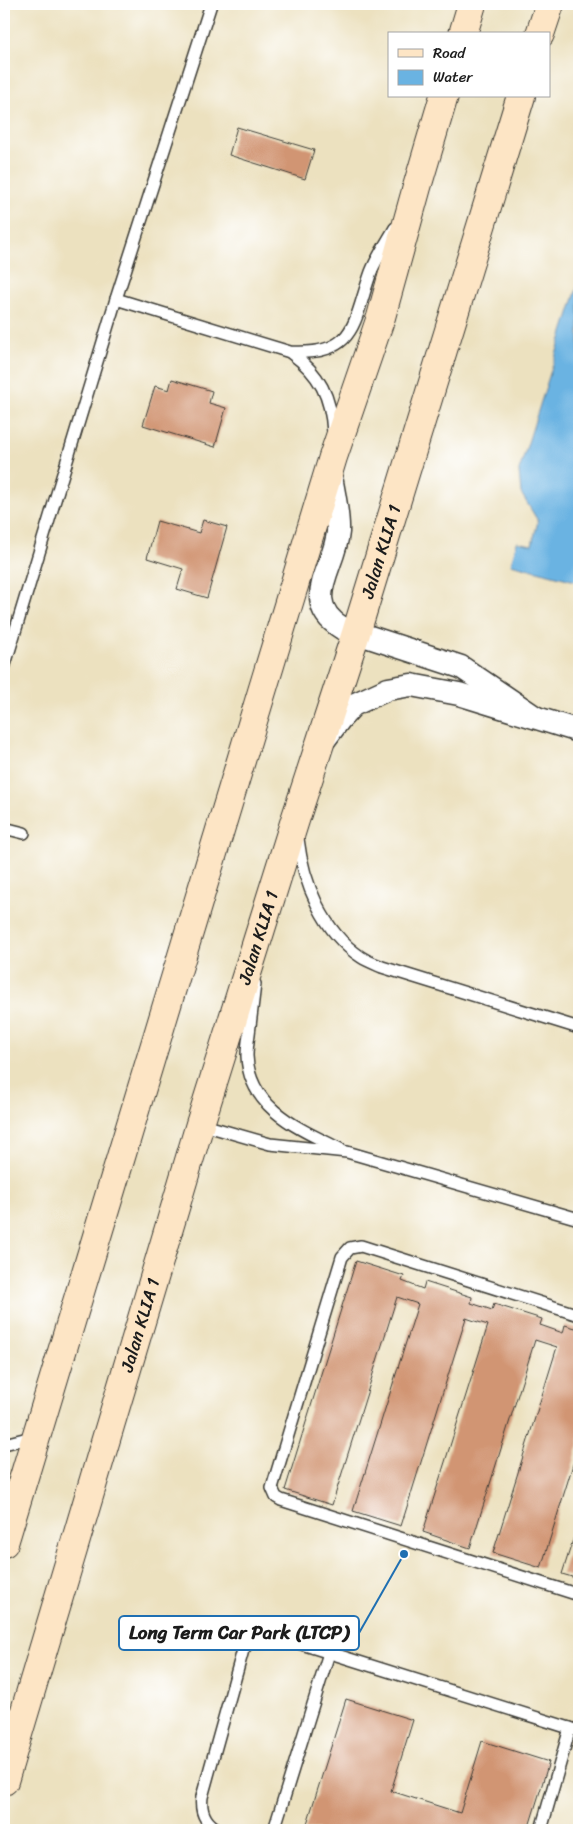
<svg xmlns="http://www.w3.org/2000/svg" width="583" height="1834" viewBox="0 0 583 1834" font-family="Sriracha,sans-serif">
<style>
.water{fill:#6ab3e2;stroke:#43687f}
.building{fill:#d19573}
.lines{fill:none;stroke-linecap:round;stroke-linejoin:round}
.lane-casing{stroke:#3b3a34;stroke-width:14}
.street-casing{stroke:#3b3a34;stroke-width:25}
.secondary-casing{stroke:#3b3a34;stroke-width:30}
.lane{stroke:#fff;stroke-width:11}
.street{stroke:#fff;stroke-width:22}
.secondary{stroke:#fde5c5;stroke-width:28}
.labels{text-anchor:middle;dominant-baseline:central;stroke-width:4;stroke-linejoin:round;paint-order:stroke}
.street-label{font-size:18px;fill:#1c1c1c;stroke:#fff}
.leader{fill:none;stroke:#1f6fb2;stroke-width:2}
.callout-dot{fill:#1f6fb2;stroke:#fff;stroke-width:2}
.callout{fill:#fff;stroke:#1f6fb2;stroke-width:2}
.callout-label{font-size:19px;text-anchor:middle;font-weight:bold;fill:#1c1c1c}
</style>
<rect width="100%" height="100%" fill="#fff"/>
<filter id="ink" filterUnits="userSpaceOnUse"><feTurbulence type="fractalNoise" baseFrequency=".02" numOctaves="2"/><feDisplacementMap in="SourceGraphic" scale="10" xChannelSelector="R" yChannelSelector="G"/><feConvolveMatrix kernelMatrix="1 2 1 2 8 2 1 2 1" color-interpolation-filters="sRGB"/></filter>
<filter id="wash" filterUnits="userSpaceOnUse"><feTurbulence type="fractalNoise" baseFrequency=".0096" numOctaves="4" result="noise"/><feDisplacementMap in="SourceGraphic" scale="20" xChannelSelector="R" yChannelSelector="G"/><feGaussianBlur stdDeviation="1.12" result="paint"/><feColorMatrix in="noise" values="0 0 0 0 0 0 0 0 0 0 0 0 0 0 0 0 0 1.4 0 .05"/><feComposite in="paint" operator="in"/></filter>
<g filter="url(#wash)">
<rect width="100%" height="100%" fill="#ece1bf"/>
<path class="water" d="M579,282V582L511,564L517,542L532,545L538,521L521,493L519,471Z"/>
<g id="blocks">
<g class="building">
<path d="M237,127L314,150L305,179L229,155Z"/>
<path d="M172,379L212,391L209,403L226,408L215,447L143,425L155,386L169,390Z"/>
<path d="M203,520L227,527L207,598L177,589L183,569L147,558L157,521L199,533Z"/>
<path d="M356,1261L404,1276L402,1281L423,1289L425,1282L472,1297L471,1303L492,1310L494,1304L542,1319L540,1325L563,1333L565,1325L579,1329V1445L541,1568L493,1553L557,1347L535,1340L470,1548L423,1532L488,1325L475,1321L466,1318L401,1526L353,1511L418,1304L397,1297L332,1505L285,1490Z"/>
<path d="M579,1521V1579L562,1574Z"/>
<path d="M346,1699L413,1720L391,1791L460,1813L482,1741L549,1762L528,1830H305Z"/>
</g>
</g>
</g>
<g filter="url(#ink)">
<use href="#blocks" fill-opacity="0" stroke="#3b3a34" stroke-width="1"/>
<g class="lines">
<defs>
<g id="lane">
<path d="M116,299L290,352C357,356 353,322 371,272C377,257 387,242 395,228"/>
<path d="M291,353C320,374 331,397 333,432"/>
<path d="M4,668L116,299L211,4"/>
<path d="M4,828L24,833"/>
<path d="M298,839C303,882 323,932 361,957C367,961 375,964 382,967L579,1028"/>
<path d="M255,984C253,1000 251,1017 249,1034C248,1041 247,1049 247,1056C249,1109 300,1129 340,1149"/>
<path d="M200,1124L270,1144L347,1152L579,1219"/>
<path d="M579,1315L361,1246L350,1248L342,1257L272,1488L276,1497L281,1500L579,1595"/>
<path d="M4,1444L36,1436"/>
<path d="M4,1732L12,1714"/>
<path d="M219,1830C205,1823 200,1812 202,1797L243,1650C251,1639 259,1634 273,1635L579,1731"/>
<path d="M274,1830L329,1653"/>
<path d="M541,1830L570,1728"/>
</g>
<g id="street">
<path d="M330,471C333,490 339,513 338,532C335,568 299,602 342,628L461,667L535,717"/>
<path d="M325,739L340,719L353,705L388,689L411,685L459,694L579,731"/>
</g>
<g id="secondary">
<path d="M463,34L472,4"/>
<path d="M540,34L550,4"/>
<path d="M4,1543L333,457L381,317L417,187L444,96"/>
<path id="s1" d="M4,1781L200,1124L295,820L356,633L521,96"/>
</g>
</defs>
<use href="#lane" class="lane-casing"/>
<use href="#street" class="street-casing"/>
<use href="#secondary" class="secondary-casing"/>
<use href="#lane" class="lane"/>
<use href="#street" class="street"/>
<use href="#secondary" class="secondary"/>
</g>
</g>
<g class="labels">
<g class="street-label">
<text stroke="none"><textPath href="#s1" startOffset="1286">Jalan KLIA 1</textPath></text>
<text stroke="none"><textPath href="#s1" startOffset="881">Jalan KLIA 1</textPath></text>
<text stroke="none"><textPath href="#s1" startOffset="476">Jalan KLIA 1</textPath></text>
</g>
</g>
<path class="leader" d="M404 1554L359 1633"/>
<circle class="callout-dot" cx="404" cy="1554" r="5"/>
<rect class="callout" x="119" y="1616" width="240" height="34" rx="5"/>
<g class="callout-label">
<text x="239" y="1639">Long Term Car Park (LTCP)</text>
</g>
<rect width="583" height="1834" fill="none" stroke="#fff" stroke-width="20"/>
<rect x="388" y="32" width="162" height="65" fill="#ffffff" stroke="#a4a4a4"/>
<rect x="398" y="49" width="25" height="8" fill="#fde5c5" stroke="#a4a4a4"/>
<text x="433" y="58" font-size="15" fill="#1c1c1c">Road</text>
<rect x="398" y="70" width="25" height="15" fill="#6ab3e2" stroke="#a4a4a4"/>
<text x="433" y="82" font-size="15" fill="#1c1c1c">Water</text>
</svg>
